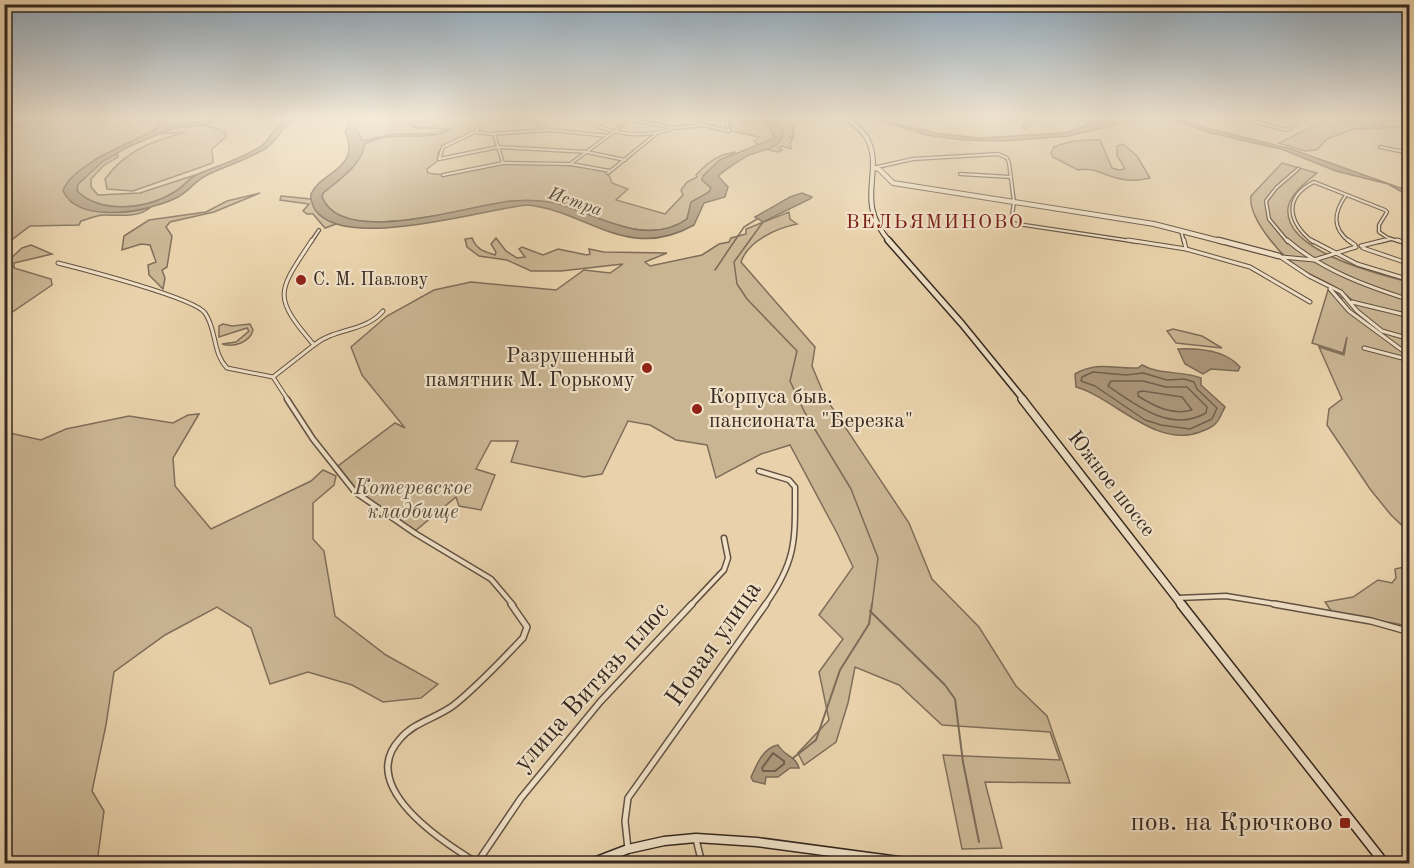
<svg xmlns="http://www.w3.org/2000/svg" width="1414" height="868" viewBox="0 0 1414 868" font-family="'Old Standard TT',serif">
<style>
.green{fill:#cab593;stroke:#806e5a;stroke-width:1.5}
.water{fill:#ac987c;stroke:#7c6b57;stroke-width:1.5}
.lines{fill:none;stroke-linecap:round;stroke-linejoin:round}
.shore-far1{stroke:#70604e;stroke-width:1.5}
.shore{stroke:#70604e;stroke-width:2}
.stream-far1{stroke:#7c6b57;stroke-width:1.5}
.stream{stroke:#7c6b57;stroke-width:2}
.minor-far3-casing{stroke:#625243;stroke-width:4.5}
.minor-far2-casing{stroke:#625243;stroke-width:5}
.minor-far1-casing{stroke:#625243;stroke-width:7}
.minor-casing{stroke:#625243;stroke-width:8}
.tertiary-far1-casing{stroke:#625243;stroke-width:6}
.tertiary-casing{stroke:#625243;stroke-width:7}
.secondary-far3-casing{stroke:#352820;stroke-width:6}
.secondary-far2-casing{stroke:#352820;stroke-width:8}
.secondary-far1-casing{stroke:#352820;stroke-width:10}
.secondary-casing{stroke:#352820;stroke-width:11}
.minor-far3{stroke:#f1e2c8;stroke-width:2}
.minor-far2{stroke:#f1e2c8;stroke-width:3}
.minor-far1{stroke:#f1e2c8;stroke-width:4}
.minor{stroke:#f1e2c8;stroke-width:5}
.tertiary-far1{stroke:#f1e2c8;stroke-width:4}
.tertiary{stroke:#f1e2c8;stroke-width:4.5}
.secondary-far3{stroke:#f1e2c8;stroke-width:4}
.secondary-far2{stroke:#f1e2c8;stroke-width:5}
.secondary-far1{stroke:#f1e2c8;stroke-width:7}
.secondary{stroke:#f1e2c8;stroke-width:8}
.poi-dot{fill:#8f2418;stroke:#f1e2c8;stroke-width:2}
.labels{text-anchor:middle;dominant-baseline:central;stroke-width:4.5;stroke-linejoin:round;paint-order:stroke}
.far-water-label{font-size:18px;font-style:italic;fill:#594a3c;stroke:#f1e2c8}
.far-poi-label{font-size:18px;fill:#352820;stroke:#f1e2c8;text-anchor:start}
.far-quarter-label{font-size:20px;letter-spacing:1.5px;fill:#7a1f14;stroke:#f1e2c8}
.poi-label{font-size:21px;fill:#352820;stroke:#f1e2c8;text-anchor:end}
.street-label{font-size:21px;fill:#352820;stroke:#f1e2c8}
.park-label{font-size:21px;font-style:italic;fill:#5a4b3d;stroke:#f1e2c8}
.near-street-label{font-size:26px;fill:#352820;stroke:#f1e2c8}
.near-poi-label{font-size:26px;fill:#352820;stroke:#f1e2c8;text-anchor:end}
</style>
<rect width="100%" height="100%" fill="#e9d2ab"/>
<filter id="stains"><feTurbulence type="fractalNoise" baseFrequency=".00333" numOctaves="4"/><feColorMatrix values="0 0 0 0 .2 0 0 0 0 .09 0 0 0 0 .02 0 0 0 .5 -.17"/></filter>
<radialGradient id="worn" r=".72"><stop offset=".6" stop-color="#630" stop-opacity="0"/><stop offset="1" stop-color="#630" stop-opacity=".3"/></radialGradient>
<g class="green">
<path d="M61,118L158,119L160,122L155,130L97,158L68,181L71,202C96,213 124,216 151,207C139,218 118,215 104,215C97,215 88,219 81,221L79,225L30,226L5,245V127Z"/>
<path d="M358,118H416L410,122V125L418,128L412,123L418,118H480L483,122L474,132L442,146L438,153L439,160L427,169L428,173C453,179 477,165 502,164C538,162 574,165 610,171L608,173L612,183L628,189L616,200L665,214L683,195L681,190L687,182L697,177L696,175C708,162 719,154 736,152L720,160L703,176L702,180L711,188C707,196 702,196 695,200C688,204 690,212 687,219C648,247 601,217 562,205C546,200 528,200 512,201C472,204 342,249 322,197L323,193L356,163L364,144L389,135L363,141L357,131Z"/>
<path d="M727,118H765L775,138L760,146L754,141L759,137L732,131Z"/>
<path d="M776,118H788L794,128L792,134L794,136L789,137L793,138L790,143L791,149L782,146L779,148L782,150L777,152L766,149L775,145L783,131L775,122Z"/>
<path d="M1409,118V127L1353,129L1327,139L1317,150L1305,151L1279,143L1328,119Z"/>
<path d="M204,125L221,130L227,136L212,149L213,162L210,164L133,191L107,189L105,179C126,150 153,141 185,132L159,134L173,128Z"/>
<path d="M1100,140L1112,168L1119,170L1125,169L1117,155V146L1123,144L1137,156L1150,178C1142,180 1130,181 1121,179C1106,177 1094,166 1078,170L1053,157L1051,153L1054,147C1068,141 1084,139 1100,140Z"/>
<path d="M114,155H118V157L104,165L91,179V187L98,195L140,193L195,175C188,180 183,186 177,190C155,206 122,211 97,203C88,200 78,196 76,186L103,161Z"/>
<path d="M1282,163L1317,173C1307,181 1290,194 1288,208C1283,251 1378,274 1409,282V532L1391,515L1370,489L1327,425L1329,409L1342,399L1319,347L1344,355L1347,337L1343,353L1312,343L1328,290L1335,291L1342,298L1351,299C1336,284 1316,279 1299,268C1281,256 1248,218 1251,196Z"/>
<path d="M260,193L214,212L170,222L166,227L172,236L167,267L162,270L165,278L163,289L149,275L148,265L156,262L150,245L141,244L122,250L124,236L149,220L206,212L227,201Z"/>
<path d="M281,196L311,199L319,214L336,224L325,228L313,214H307L303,211L309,204L280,200Z"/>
<path d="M789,212L790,219L797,224C777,228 748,241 741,262L815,347L812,366L825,397L909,523L932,579L979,627L1016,686L1047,716L1070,783L985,782L1002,848L962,849L943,755L1060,760L1050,732L942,725L899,685L855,667L848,703L836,742L804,765L798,753L829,720L819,672L843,639L819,615L853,567L837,533L790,445L761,454L716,478L707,445L676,440L650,425L628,421L602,474L584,477L511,462L518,441H491L476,469L495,475L481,510L459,506L456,497L415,531L367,497L354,486L338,466L395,423L405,428L362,375L351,347L387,316L434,290L471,282L556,290L584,270L610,273L623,264L561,271H531L507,260L479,256L467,247L465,239L472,238C477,250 483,251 495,255L496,252L491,244L496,238L506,251L517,258L525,257L519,249L522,247L543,255L558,249L587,255L590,254L589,249L604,252L667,253L645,262L650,266L702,255L719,244L729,242L731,238L746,234V229Z"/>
<path d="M31,245L52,254L14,263V268L51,279L52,285L5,317V260L10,259L22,248Z"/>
<path d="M223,324L232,326L250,324L253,330C250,342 234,348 222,344L236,342L249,331L247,328L219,337V326Z"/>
<path d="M1173,329L1202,336L1222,348L1176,343L1167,331Z"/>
<path d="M199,414L173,458L175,486L211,529L311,481L323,470L336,476L334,485L313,503V539L324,551L335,616L386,655L438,684L421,698L383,702L352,685L308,672L270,684L251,628L217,607L165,635L114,672L106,725L92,791L104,811L97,863H5V432L41,440L66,429L129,416L173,423L188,415Z"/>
<path d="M1409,566V626L1332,612L1325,602L1353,597L1378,580L1392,583L1396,578L1395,569Z"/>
</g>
<g class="water">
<path d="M155,118H161L168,126L227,118L204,125L173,128L128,147L103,161L78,184L77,191C102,215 148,209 176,191C184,186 189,178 198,174C219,165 242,159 261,146C277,134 273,118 299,118C283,122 279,140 266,148C247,160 226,166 207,175C195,181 189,191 178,197C151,211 80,226 63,191C71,165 132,143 155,130L160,122Z"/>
<path d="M345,118H359L357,131L363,141L392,134H440L444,130C434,125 422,131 410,126L409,123L418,118L412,125C424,131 438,126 450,130C425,143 392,129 364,144C364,163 338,181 323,193L322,197C342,249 472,204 512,201C528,200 546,200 562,205C601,217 648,247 687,219L691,202L709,192L711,188L702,180L703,176L720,160L775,138L765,118H776L775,122C779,127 785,131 782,138C778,150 755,151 745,157C737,162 725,170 718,176L728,187L725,197L704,203L694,225C626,263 587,210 526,205C482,210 347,251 316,211C313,207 310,199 311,194C320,172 362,169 345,132L350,122Z"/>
<path d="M873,118L935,133L978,138L1065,133L1095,122L1115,118H1178L1206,128L1291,149L1409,191V196L1388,184L1336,171L1281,149L1211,133L1173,120L1124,122L1069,136L1004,141L965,140L927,135Z"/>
<path d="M802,193L812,197L810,199L763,222L755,217L790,197Z"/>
<path d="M1178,349C1200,348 1225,350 1240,367L1238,371L1211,369L1203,374L1185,364Z"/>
<path d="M1142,365C1162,376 1181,370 1201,378V385L1225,407C1222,412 1220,419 1216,423C1212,428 1205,430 1200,432C1156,449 1113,397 1076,387L1075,374C1097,361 1114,369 1138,368Z"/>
<path d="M778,745C784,756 796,756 799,768H790L778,777H766L765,784L753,781L751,777C757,764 763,748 778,745Z"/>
</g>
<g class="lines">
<g class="shore-far1">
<path d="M1093,372L1126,375L1143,373L1167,380L1184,379L1194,382L1197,389L1217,408L1212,419L1190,429L1161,425L1145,420L1095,386L1081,381L1082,377Z"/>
<path d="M1111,381H1143L1166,387H1187L1207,407L1206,413C1171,433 1137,406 1108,386Z"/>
<path d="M1143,391L1182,397L1192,410C1173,416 1154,406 1138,396V392Z"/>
</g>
<path class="shore" d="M773,753L784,761V764L775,771H763L762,768Z"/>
<g class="stream-far1">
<path d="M763,222L734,262L737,284L747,299L797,351L790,381L805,413L851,489L878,558L872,605"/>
<path d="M715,270L744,227L757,219"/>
</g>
<g class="stream">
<path d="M870,611L945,685L955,699L963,762L979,842"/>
<path d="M793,758L816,740L840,670L869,624L872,604"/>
</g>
<defs>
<g id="minor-far3">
<path d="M482,118L485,121L475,132L443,147L439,159L498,147L587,152L625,160"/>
<path d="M528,118L549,130"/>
<path d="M579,118C610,134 641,140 674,128"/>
<path d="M622,118L674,128L704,125"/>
<path d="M694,118L704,125L728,131"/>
<path d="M725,118L729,131"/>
<path d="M1240,118L1287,130L1301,118"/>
<path d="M485,121L504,118"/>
<path d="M1025,127L1031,120L1028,118"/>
<path d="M476,132L491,134L550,130L608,136"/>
<path d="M494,134L503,163"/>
<path d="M1380,147L1410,153"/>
<path d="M571,164L610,171"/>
<path d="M877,167L913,159L998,154L1007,158L1009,163L1014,202L1011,223L1138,242"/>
<path d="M608,173L656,134"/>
<path d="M960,174L1011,177"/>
<path d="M443,175L503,163L570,164L623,125"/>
<path d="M1346,195C1334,212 1331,228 1350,242"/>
<path d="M1181,231L1184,242"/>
<path d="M311,242L319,230"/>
<path d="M1288,242L1269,219L1266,201L1276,188L1298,169"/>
<path d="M1313,242C1289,223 1282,198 1314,182L1385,210L1387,212L1379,225V232L1388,238L1402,242"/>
<path d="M1379,242L1391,239"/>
</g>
<g id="minor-far2">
<path d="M1128,240L1186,249"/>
<path d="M1184,240L1186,249L1250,267L1310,302"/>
<path d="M1287,240C1322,270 1366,286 1410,300"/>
<path d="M1311,240L1357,264L1410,280"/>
<path d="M1348,240L1355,245"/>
<path d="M1397,240L1410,244"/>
<path d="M1361,246L1385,240"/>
<path d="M1363,248L1410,264"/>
<path d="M1279,256L1309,276L1341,292L1357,311L1382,331L1410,339"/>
<path d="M1282,257L1314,260L1356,247"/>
<path d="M58,263C82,269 195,298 205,313C217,330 212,352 227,368L273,377L288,400"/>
<path d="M1330,289L1349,311L1410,356"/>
<path d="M1352,302L1410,316"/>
<path d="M314,345C334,328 366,332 383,311"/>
<path d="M1364,348L1410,360"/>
<path d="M273,377L314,345C271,295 278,292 312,240"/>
</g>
<g id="minor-far1">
<path d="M287,399L313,439L355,492L416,534L491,579L513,605"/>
<path d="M759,471L789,480L795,487C795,540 797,560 765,605"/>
<path d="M1178,598L1226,596L1281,605"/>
<path d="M691,605L724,570L728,558L724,538"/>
</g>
<g id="minor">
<path d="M1274,604L1371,621L1410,632"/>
<path d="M696,839L702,864"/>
<path d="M628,849L625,821L628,798L766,604"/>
<path d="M477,863L521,798L600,702L692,604"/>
<path d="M479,864C444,843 356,787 400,739C414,722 437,718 454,705C479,685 501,661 523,638L527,627L511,604"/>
</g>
<path id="tertiary-far1" d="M873,167L880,170L893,183L1154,224L1224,242"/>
<path id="tertiary" d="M1218,240L1279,256"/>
<path id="secondary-far3" d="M847,118C854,124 862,130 867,138C885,173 853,200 890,242"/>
<path id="secondary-far2" d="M888,240L962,324L1024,400"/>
<path id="secondary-far1" d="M1022,399L1182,605"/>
<g id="secondary">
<path d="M1181,604L1385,864"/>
<path d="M589,864L628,849L664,841L696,838L757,842L921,864"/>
</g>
</defs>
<use href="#minor-far3" class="minor-far3-casing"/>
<use href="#minor-far2" class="minor-far2-casing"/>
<use href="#minor-far1" class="minor-far1-casing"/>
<use href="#minor" class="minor-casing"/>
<use href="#tertiary-far1" class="tertiary-far1-casing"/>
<use href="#tertiary" class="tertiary-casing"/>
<use href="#secondary-far3" class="secondary-far3-casing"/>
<use href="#secondary-far2" class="secondary-far2-casing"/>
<use href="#secondary-far1" class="secondary-far1-casing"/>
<use href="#secondary" class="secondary-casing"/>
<use href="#minor-far3" class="minor-far3"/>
<use href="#minor-far2" class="minor-far2"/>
<use href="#minor-far1" class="minor-far1"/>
<use href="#minor" class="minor"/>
<use href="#tertiary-far1" class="tertiary-far1"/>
<use href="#tertiary" class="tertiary"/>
<use href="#secondary-far3" class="secondary-far3"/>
<use href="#secondary-far2" class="secondary-far2"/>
<use href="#secondary-far1" class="secondary-far1"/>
<use href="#secondary" class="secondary"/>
</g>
<linearGradient id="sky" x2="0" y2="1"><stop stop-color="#90a9bd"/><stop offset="0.49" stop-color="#f5ebd9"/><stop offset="1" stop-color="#f5ebd9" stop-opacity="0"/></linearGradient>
<rect width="1414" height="240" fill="url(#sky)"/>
<g class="poi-dot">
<circle cx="301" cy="280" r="6"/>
<circle cx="647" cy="368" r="6"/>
<circle cx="697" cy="409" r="6"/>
<rect x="1339" y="817" width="12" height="12" rx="3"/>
</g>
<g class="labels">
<g class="far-water-label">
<text transform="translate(575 202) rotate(19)">Истра</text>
</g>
<g class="far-poi-label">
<text x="313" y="280">С. М. Павлову</text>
</g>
<g class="far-quarter-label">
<text x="935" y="223">ВЕЛЬЯМИНОВО</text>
</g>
<g class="poi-label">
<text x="635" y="356">Разрушенный<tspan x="635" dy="24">памятник М. Горькому</tspan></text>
<text x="709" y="397" text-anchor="start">Корпуса быв.<tspan x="709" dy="24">пансионата "Березка"</tspan></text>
</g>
<g class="street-label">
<text transform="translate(1111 484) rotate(52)">Южное шоссе</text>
</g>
<g class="park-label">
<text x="413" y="488">Котеревское<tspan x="413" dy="24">кладбище</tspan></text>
</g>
<g class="near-street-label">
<text transform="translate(714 644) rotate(-55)">Новая улица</text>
<text transform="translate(592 687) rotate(-48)">улица Витязь плюс</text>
</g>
<g class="near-poi-label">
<text x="1333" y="823">пов. на Крючково</text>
</g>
</g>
<rect width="1414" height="868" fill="none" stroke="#e9d2ab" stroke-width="24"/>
<rect x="6" y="6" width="1402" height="856" fill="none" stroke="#352820" stroke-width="3"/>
<rect x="12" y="12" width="1390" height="844" fill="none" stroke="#352820" stroke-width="1.5"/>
<rect width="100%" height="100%" filter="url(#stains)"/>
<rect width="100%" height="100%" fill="url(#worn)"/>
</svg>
